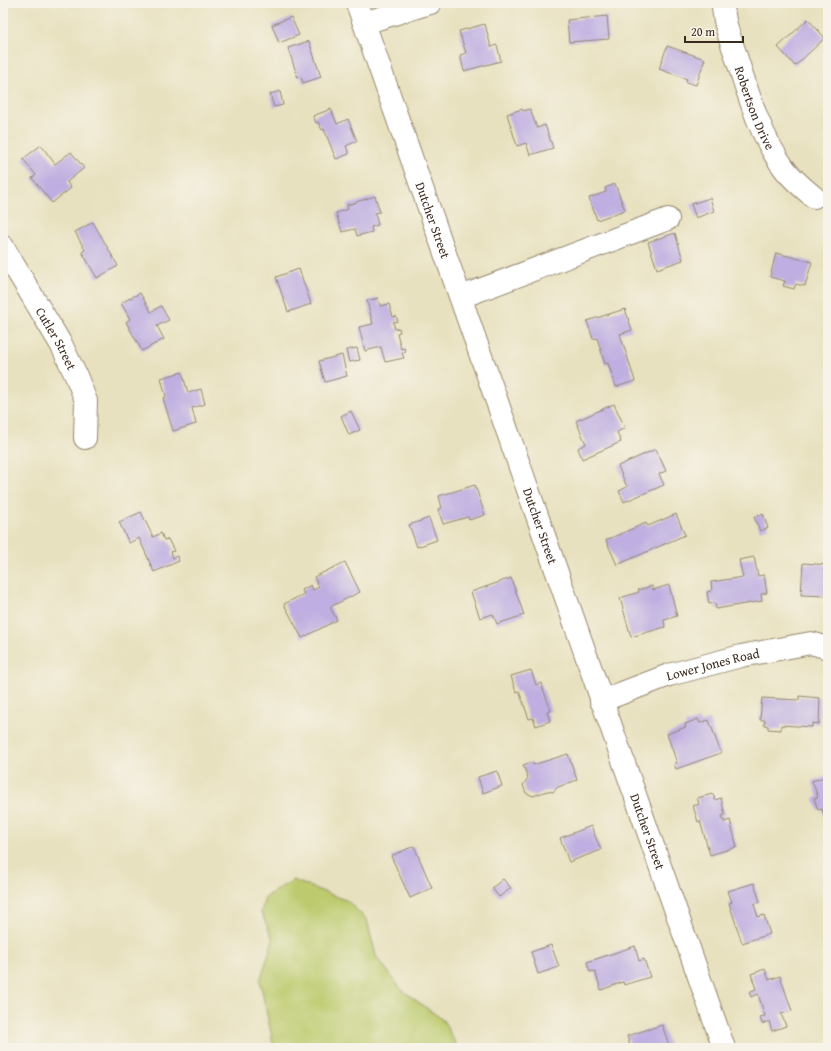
<svg xmlns="http://www.w3.org/2000/svg" width="831" height="1051" viewBox="0 0 831 1051" font-family="'Gentium Book Plus',serif">
<style>
.green{fill:#bdcb6e;stroke:#7c7a46}
.building{fill:#beaee1}
.lines{fill:none;stroke-linecap:round;stroke-linejoin:round}
.minor-casing{stroke:#92866e;stroke-width:24}
.minor{stroke:#fff;stroke-width:22}
.labels{text-anchor:middle;dominant-baseline:central;stroke-width:4;stroke-linejoin:round;paint-order:stroke}
.street-label{font-size:13px;fill:#3b2a1e;stroke:#f7f3e8}
</style>
<rect width="100%" height="100%" fill="#f7f3e8"/>
<filter id="ink" filterUnits="userSpaceOnUse"><feTurbulence type="fractalNoise" baseFrequency=".025" numOctaves="2"/><feDisplacementMap in="SourceGraphic" scale="8" xChannelSelector="R" yChannelSelector="G"/><feConvolveMatrix kernelMatrix="1 2 1 2 8 2 1 2 1" color-interpolation-filters="sRGB"/></filter>
<filter id="wash" filterUnits="userSpaceOnUse"><feTurbulence type="fractalNoise" baseFrequency=".012" numOctaves="4" result="noise"/><feDisplacementMap in="SourceGraphic" scale="16" xChannelSelector="R" yChannelSelector="G"/><feGaussianBlur stdDeviation="0.9" result="paint"/><feColorMatrix in="noise" values="0 0 0 0 0 0 0 0 0 0 0 0 0 0 0 0 0 1.4 0 .05"/><feComposite in="paint" operator="in"/></filter>
<g filter="url(#wash)">
<rect width="100%" height="100%" fill="#e8e1bf"/>
<path class="green" d="M293,880L348,901L367,920L376,956L402,990L443,1020L458,1048H274L260,981L273,940L261,912L265,897Z"/>
<g id="blocks">
<g class="building">
<path d="M607,16L609,39L569,42L567,20Z"/>
<path d="M291,17L299,35L279,43L272,25Z"/>
<path d="M808,19L825,38L795,66L778,47Z"/>
<path d="M485,24L491,47L497,45L501,61L464,71L460,55L466,53L459,31Z"/>
<path d="M309,41L321,77L303,83L301,77L298,78L288,48Z"/>
<path d="M667,46L705,59L696,85L686,82L687,79L659,69Z"/>
<path d="M280,91L283,105L274,107L270,94Z"/>
<path d="M331,109L337,124L348,119L357,141L346,146L349,154L336,159L324,129L322,130L318,122L316,123L313,116Z"/>
<path d="M522,109L523,111L530,109L537,128L545,125L553,148L530,155L526,143L517,146L507,114Z"/>
<path d="M41,145L55,164L71,152L84,168L67,182L71,188L52,203L32,178L36,175L23,159Z"/>
<path d="M615,184L625,210L597,220L589,198L606,192L605,188Z"/>
<path d="M375,196L380,212L375,213L378,225L371,227L372,232L357,236L355,229L342,232L336,213L348,209L347,205Z"/>
<path d="M710,198L714,211L696,218L691,204Z"/>
<path d="M93,222L118,266L97,278L82,252L85,250L75,232Z"/>
<path d="M675,233L683,260L657,269L648,242Z"/>
<path d="M776,253L812,262L805,286L796,284L794,289L783,286L785,281L770,277Z"/>
<path d="M299,269L311,304L288,312L276,277Z"/>
<path d="M140,293L151,312L161,306L169,320L157,326L164,339L142,351L126,322L130,319L121,303Z"/>
<path d="M378,298L380,306L389,304L393,317L396,316L398,321L393,322L395,329L399,328L400,332L397,333L401,349L404,348L406,352L402,353L404,358L385,362L381,347L365,351L359,327L373,324L367,301Z"/>
<path d="M625,309L632,330L620,334L635,381L616,387L608,363L605,364L597,338L593,339L587,321Z"/>
<path d="M357,348L360,360L349,362L346,350Z"/>
<path d="M342,355L347,376L325,382L319,361Z"/>
<path d="M182,372L188,393L201,389L205,404L192,408L196,424L173,431L163,398L166,397L161,378Z"/>
<path d="M614,404L625,428L617,432L621,442L582,459L578,448L586,444L576,421Z"/>
<path d="M351,411L360,430L349,435L341,416Z"/>
<path d="M656,449L666,471L659,474L664,485L624,502L619,491L627,487L618,466Z"/>
<path d="M475,485L485,515L469,520L468,517L443,524L438,509L442,508L439,496Z"/>
<path d="M141,512L153,537L161,533L164,540L168,539L174,551L171,552L173,558L177,556L179,561L154,572L139,538L129,543L119,522Z"/>
<path d="M676,514L685,535L617,565L606,540L646,523L648,526Z"/>
<path d="M763,514L768,528L760,531L754,517Z"/>
<path d="M429,518L437,540L417,547L409,525Z"/>
<path d="M754,557L758,576L764,575L767,593L761,594L762,601L716,609L715,603L709,604L707,592L712,591L711,582L743,577L739,560Z"/>
<path d="M345,562L360,592L330,607L337,620L302,638L284,604L304,594L302,590L311,585L313,590L319,587L314,577Z"/>
<path d="M803,563L828,565V596L801,595Z"/>
<path d="M511,578L524,615L497,624L493,614L480,618L471,592Z"/>
<path d="M669,585L677,616L664,620L665,627L631,637L620,598L639,592L638,590L652,586L653,590Z"/>
<path d="M531,670L536,685L541,683L551,711L547,712L550,721L536,726L533,718L529,719L519,691L516,692L511,676Z"/>
<path d="M799,696L820,698L819,724L812,723V727L781,725V730L768,729V726L764,725L765,720H760L762,698L799,700Z"/>
<path d="M698,719L700,723L709,720L721,753L676,769L674,764L677,763L667,734L686,727L685,724Z"/>
<path d="M568,754L577,780L558,787L553,792L547,791L533,796L526,793L523,785L528,778L523,765L532,762L533,765Z"/>
<path d="M497,771L502,786L483,793L478,777Z"/>
<path d="M828,776V821L826,822L822,809L818,810L814,798L818,797L812,781Z"/>
<path d="M713,794L715,800L721,798L725,815L722,816L724,822L730,820L737,847L710,855L700,821L698,822L693,806L699,804L697,798Z"/>
<path d="M591,826L601,850L569,862L560,838Z"/>
<path d="M414,846L432,888L410,898L391,856Z"/>
<path d="M503,879L511,888L499,897L492,888Z"/>
<path d="M754,883L760,902L754,904L758,917L764,915L770,934L742,943L729,903L732,902L728,891Z"/>
<path d="M551,945L559,967L538,974L531,952Z"/>
<path d="M635,946L639,961L644,959L650,977L624,985L623,982L601,990L595,971L590,972L587,962Z"/>
<path d="M765,969L769,980L780,976L792,1011L781,1014L786,1026L772,1031L769,1021L762,1024L760,1017L765,1016L758,994L751,997L749,992L756,989L751,974Z"/>
<path d="M662,1025L670,1048H631L627,1036Z"/>
</g>
</g>
</g>
<g filter="url(#ink)">
<use href="#blocks" fill-opacity="0" stroke="#92866e" stroke-width="1"/>
<g class="lines">
<defs>
<g id="minor">
<path id="s1" d="M357,3L724,1048"/>
<path id="s2" d="M723,3C723,21 730,38 736,56C748,93 760,136 784,168C792,179 803,188 814,197"/>
<path d="M364,23L430,3"/>
<path id="s3" d="M3,247L62,346L77,378L86,401L85,438"/>
<path d="M461,297L668,219"/>
<path id="s4" d="M601,701L669,675L741,656L811,643L828,648"/>
</g>
</defs>
<use href="#minor" class="minor-casing"/>
<use href="#minor" class="minor"/>
</g>
</g>
<g class="labels">
<g class="street-label">
<text stroke="none"><textPath href="#s2" startOffset="110">Robertson Drive</textPath></text>
<text stroke="none"><textPath href="#s1" startOffset="230">Dutcher Street</textPath></text>
<text stroke="none"><textPath href="#s3" startOffset="106">Cutler Street</textPath></text>
<text stroke="none"><textPath href="#s1" startOffset="554">Dutcher Street</textPath></text>
<text stroke="none"><textPath href="#s4" startOffset="118">Lower Jones Road</textPath></text>
<text stroke="none"><textPath href="#s1" startOffset="878">Dutcher Street</textPath></text>
</g>
</g>
<rect width="831" height="1051" fill="none" stroke="#f7f3e8" stroke-width="16"/>
<path d="M685 36v6h58v-6" fill="none" stroke="#3b2a1e" stroke-width="2"/>
<text x="691" y="36" font-size="12" fill="#3b2a1e" stroke="#f7f3e8" stroke-width="3" paint-order="stroke">20 m</text>
</svg>
